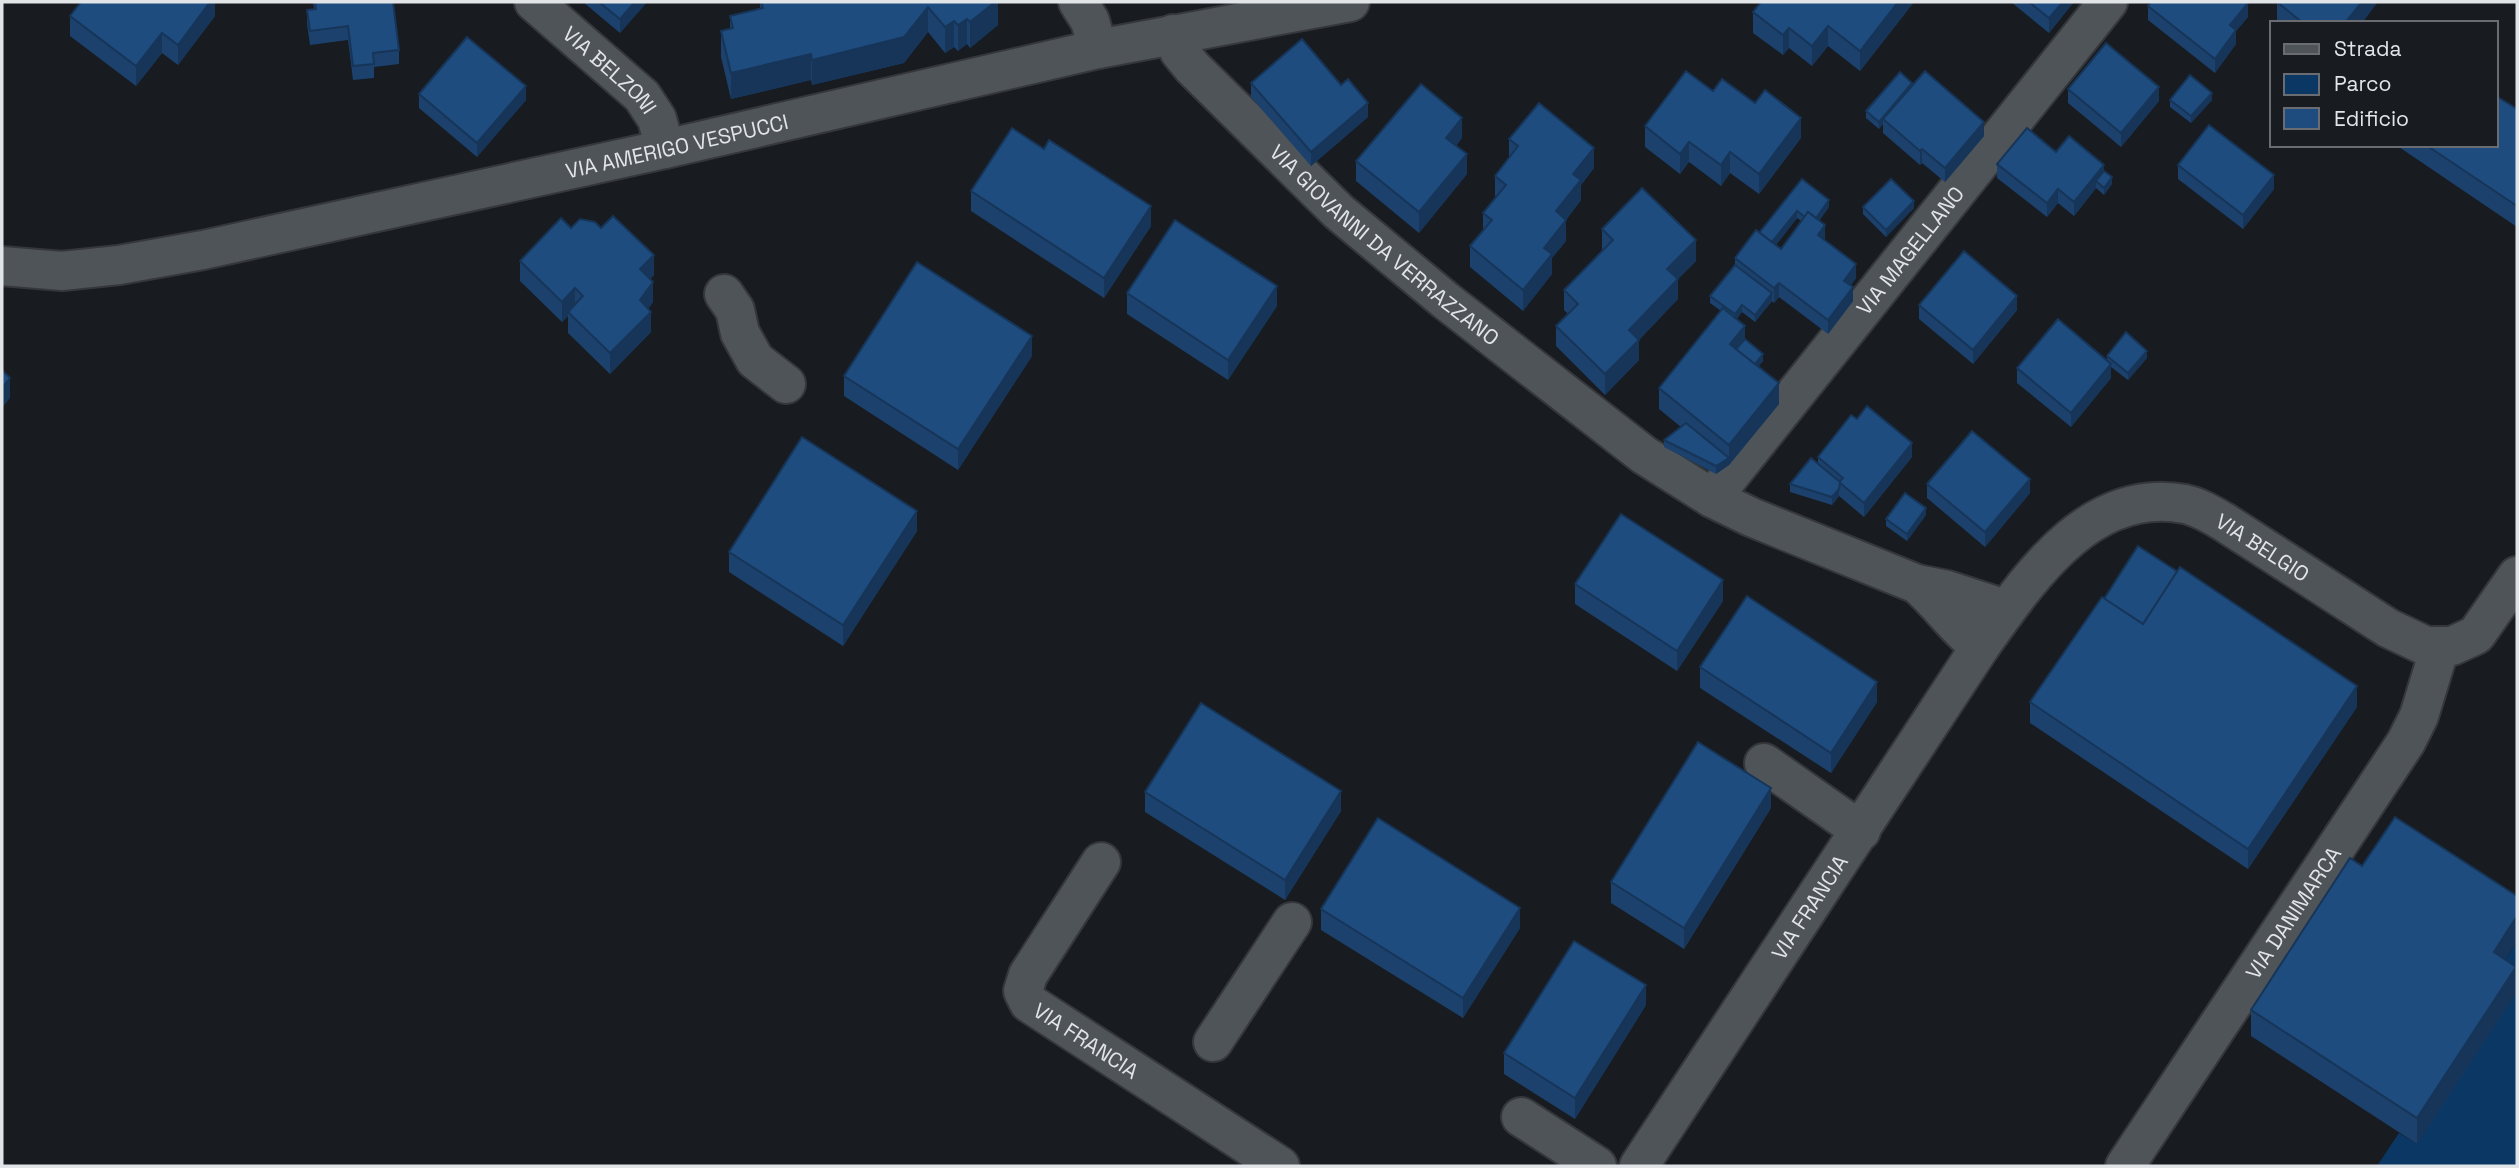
<svg xmlns="http://www.w3.org/2000/svg" width="2519" height="1168" viewBox="0 0 2519 1168" font-family="'Space Grotesk',sans-serif">
<style>
.green{fill:#0b3765}
.lines{fill:none;stroke-linecap:round;stroke-linejoin:round}
.minor-casing{stroke:#35373a;stroke-width:42}
.minor{stroke:#4f5459;stroke-width:38}
.wall{fill:#1b416c;fill-rule:evenodd}
.shaded-wall{fill:#163558}
.building{fill:#1f4c7e;stroke:#163558;stroke-width:2}
.labels{text-anchor:middle;dominant-baseline:central;stroke-width:7;stroke-linejoin:round;paint-order:stroke}
.street-label{font-size:21px;fill:#e2e5e8;stroke:#181b20}
</style>
<rect width="100%" height="100%" fill="#181b20"/>
<path class="green" d="M2517,942V1166H2377L2399,1133L2417,1144L2494,977Z"/>
<g class="lines">
<defs>
<g id="minor">
<path id="s1" d="M534,2L642,96L657,119L665,149"/>
<path d="M1078,2L1090,21L1098,49"/>
<path id="s2" d="M1173,34L1179,51L1192,67L1339,212L1445,300L1644,455L1712,498L1751,517L1917,584L1947,590L1993,605L2004,613"/>
<path id="s3" d="M2,266L62,271L119,265L203,250L665,149L1098,49L1350,2"/>
<path d="M724,294L735,310L740,333L755,360L786,384"/>
<path id="s4" d="M1712,498L2108,2"/>
<path d="M1917,584C1940,604 1956,629 1980,647"/>
<path d="M1764,763L1861,831"/>
<path id="s5" d="M1101,862L1028,975L1023,991L1029,1003L1280,1166"/>
<path d="M1213,1042L1292,922"/>
<path d="M1521,1117L1597,1166"/>
<path id="s6" d="M1639,1166L1980,647C2028,580 2088,486 2185,504C2199,507 2212,515 2224,522L2388,628L2426,646H2452L2476,635L2517,576"/>
<path id="s7" d="M2125,1166L2406,742L2419,716L2440,647"/>
</g>
</defs>
<use href="#minor" class="minor-casing"/>
<use href="#minor" class="minor"/>
</g>
<g class="wall">
<path d="M215,2V16L178,65L162,53L136,86L70,36V16Z"/>
<path d="M313,2H393L399,50V64L374,67V78L353,80L348,40L310,45L307,24V10L314,9Z"/>
<path d="M583,2H647L620,33Z"/>
<path d="M760,2H998V25L970,48L967,44L958,51L954,47L945,53L928,32L904,63L812,85L811,80L731,99L721,57V31L730,29V16L760,9Z"/>
<path d="M1761,2H1914L1860,71L1828,46L1812,66L1789,48L1783,55L1753,33V12Z"/>
<path d="M2011,2H2073V3L2049,33Z"/>
<path d="M2277,2L2362,23H2278L2277,22Z"/>
<path d="M2148,6L2248,17L2236,31V44L2215,73L2148,20Z"/>
<path d="M1251,83L1341,85L1368,117L1311,166L1251,97Z"/>
<path d="M1912,85L1984,136L1945,182L1922,163L1920,165L1883,133V124L1879,129L1866,118V111Z"/>
<path d="M2068,89L2159,101L2121,147L2068,103Z"/>
<path d="M1713,91L1801,138L1759,194L1730,173L1721,186L1689,162L1680,174L1645,147V126Z"/>
<path d="M419,94L526,100L477,157L419,108Z"/>
<path d="M2170,100H2212L2191,123L2170,107Z"/>
<path d="M2517,109V227L2396,145H2496Z"/>
<path d="M1462,138L1456,146L1467,174L1419,233L1356,181V161Z"/>
<path d="M1509,139L1594,168L1581,185V200L1566,220V241L1552,258V274L1523,311L1470,267V246L1483,231V213L1496,197L1495,196V176L1509,158Z"/>
<path d="M1044,149L1151,226L1104,298L971,211V191Z"/>
<path d="M1997,164L2104,172L2112,184L2104,195L2096,188L2074,216L2058,203L2047,217L1997,178Z"/>
<path d="M2178,165L2274,189L2243,229L2178,179Z"/>
<path d="M1802,179L1829,207L1819,221L1824,240L1856,278L1851,285L1853,301L1828,334L1779,297L1774,303L1772,301L1755,322L1742,312L1737,319L1745,339L1763,361L1758,367L1779,404L1729,465L1716,474L1664,447V440L1681,427L1659,409V388L1721,311L1710,303V296L1735,265V258L1759,233ZM1797,218L1802,221L1781,249L1776,245Z"/>
<path d="M1863,207L1914,208L1886,237L1863,214Z"/>
<path d="M571,228H601L654,275L650,279L653,302L648,309L651,332L610,374L568,333V316L562,322L520,281V261Z"/>
<path d="M1602,229L1696,261L1678,279V299L1639,340V360L1605,395L1556,346V326L1568,314L1564,310V290L1603,251L1602,250Z"/>
<path d="M1127,293L1277,306L1228,380L1127,314Z"/>
<path d="M1919,305L2017,310L1973,364L1919,319Z"/>
<path d="M1032,356L958,470L844,396V376Z"/>
<path d="M2107,356L2147,358L2128,380L2111,367V378L2071,427L2017,383V368L2107,360Z"/>
<path d="M1857,419L1912,457L1864,517L1839,496L1832,505L1790,492V484L1818,464V457Z"/>
<path d="M1927,484L2030,493L1985,547L1927,498Z"/>
<path d="M1926,515L1907,541L1886,526V519Z"/>
<path d="M917,531L843,646L729,572V552Z"/>
<path d="M1575,584L1723,601L1677,671L1575,604Z"/>
<path d="M2517,630V658L2516,657V631Z"/>
<path d="M1700,667L1877,702L1831,773L1700,688Z"/>
<path d="M2030,702L2357,707L2248,869L2030,723Z"/>
<path d="M1145,792L1341,811L1285,900L1145,812Z"/>
<path d="M1771,808L1684,949L1611,903V882Z"/>
<path d="M1321,909L1520,928L1463,1018L1321,930Z"/>
<path d="M2506,960L2516,993L2417,1144L2251,1036V1010Z"/>
<path d="M1646,1005L1575,1119L1504,1074V1053Z"/>
</g>
<g class="shaded-wall">
<path d="M210,2H215V16L178,65V45Z"/>
<path d="M635,2H647L620,33V19Z"/>
<path d="M995,2H998V25L970,48V22Z"/>
<path d="M1898,2H1914L1860,71V51Z"/>
<path d="M2063,2H2073V3L2049,33V18Z"/>
<path d="M2362,2H2378L2362,23H2345Z"/>
<path d="M2248,3V17L2236,31V44L2215,73V59L2230,25Z"/>
<path d="M928,7V32L904,63L812,85V60Z"/>
<path d="M967,19V44L958,51V25Z"/>
<path d="M954,21V47L945,53V27Z"/>
<path d="M1828,26V46L1812,66V46Z"/>
<path d="M1789,28V48L1783,55V35Z"/>
<path d="M162,33V53L136,86V66Z"/>
<path d="M811,54V80L731,99V73Z"/>
<path d="M1912,83V90L1883,119V124L1879,129V122Z"/>
<path d="M526,86V100L477,157V143Z"/>
<path d="M2159,87V101L2121,147V133Z"/>
<path d="M2212,93V100L2191,123V116Z"/>
<path d="M1368,103V117L1311,166V152Z"/>
<path d="M1462,118V138L1446,158V138Z"/>
<path d="M1801,118V138L1759,194V174Z"/>
<path d="M1984,122V136L1945,182V168Z"/>
<path d="M1689,142V162L1680,174V154Z"/>
<path d="M1594,148V168L1581,185V200L1556,232V211L1573,174Z"/>
<path d="M1922,149V163L1920,165V151Z"/>
<path d="M1730,152V173L1721,186V165Z"/>
<path d="M1467,154V174L1419,233V212Z"/>
<path d="M2104,165V179L2096,181V188L2074,216V202Z"/>
<path d="M2274,175V189L2243,229V215Z"/>
<path d="M2112,177V184L2104,195V188Z"/>
<path d="M2058,189V203L2047,217V203Z"/>
<path d="M1829,200V207L1812,230V222Z"/>
<path d="M1914,201V208L1886,237V230Z"/>
<path d="M1151,206V226L1104,298V278Z"/>
<path d="M1797,211V218L1769,254V246Z"/>
<path d="M1566,220V241L1552,258V274L1523,311V290L1544,248Z"/>
<path d="M1825,225V239L1818,249V235Z"/>
<path d="M1696,240V261L1667,289V269Z"/>
<path d="M654,255V275L640,289V269Z"/>
<path d="M1856,264V278L1844,295V281Z"/>
<path d="M1678,279V299L1629,350V330Z"/>
<path d="M653,282V302L640,321V300Z"/>
<path d="M1779,283V297L1774,303V288Z"/>
<path d="M1277,286V306L1228,380V360Z"/>
<path d="M1853,287V301L1828,334V320Z"/>
<path d="M575,288V308L568,312V316L562,322V302Z"/>
<path d="M1772,293V300L1755,322V315Z"/>
<path d="M2017,296V310L1973,364V350Z"/>
<path d="M1742,305V312L1735,322V314Z"/>
<path d="M651,312V332L610,374V353Z"/>
<path d="M1745,326V346L1734,360L1730,344Z"/>
<path d="M1032,336V356L958,470V449Z"/>
<path d="M1639,340V360L1605,395V374Z"/>
<path d="M2147,351V358L2128,380V373Z"/>
<path d="M1763,354V361L1748,379V371Z"/>
<path d="M2111,364V378L2071,427V413Z"/>
<path d="M10,378V398L2,408V388Z"/>
<path d="M1779,383V404L1729,465L1716,474V466L1729,458V445Z"/>
<path d="M1912,443V457L1864,517V503Z"/>
<path d="M2030,479V493L1985,547V532Z"/>
<path d="M1839,489V496L1832,505V497Z"/>
<path d="M1926,508V515L1907,541V534Z"/>
<path d="M917,511V531L843,646V625Z"/>
<path d="M1723,580V601L1677,671V651Z"/>
<path d="M1877,682V702L1831,773V753Z"/>
<path d="M2357,686V707L2248,869V849Z"/>
<path d="M1771,788V808L1684,949V928Z"/>
<path d="M1341,791V811L1285,900V880Z"/>
<path d="M1520,908V928L1463,1018V998Z"/>
<path d="M2517,916V942L2494,977V952Z"/>
<path d="M2516,967V993L2417,1144V1118Z"/>
<path d="M1646,985V1005L1575,1119V1098Z"/>
</g>
<g class="building">
<path d="M81,2H210L178,45L162,33L136,66L70,16Z"/>
<path d="M315,2H393L399,50L373,53L374,64L353,66L348,26L310,31L307,10L316,9Z"/>
<path d="M599,2H635L620,19Z"/>
<path d="M761,2H995L970,22L967,19L958,25L954,21L945,27L928,7L904,37L812,60L811,54L731,73L721,31L733,28L730,16L763,8Z"/>
<path d="M1761,2H1898L1860,51L1828,26L1812,46L1789,28L1783,35L1753,12Z"/>
<path d="M2029,2H2063L2049,18Z"/>
<path d="M2151,2H2246L2248,3L2230,25L2236,30L2215,59L2148,6Z"/>
<path d="M2277,2H2362L2345,23H2303Z"/>
<path d="M467,37L526,86L477,143L419,94Z"/>
<path d="M1302,39L1341,85L1348,79L1368,103L1311,152L1251,83Z"/>
<path d="M2106,43L2159,87L2121,133L2068,89Z"/>
<path d="M1686,71L1713,91L1722,79L1755,103L1765,90L1801,118L1759,174L1730,152L1721,165L1689,142L1680,154L1645,126Z"/>
<path d="M1925,71L1984,122L1945,168L1922,149L1920,151L1883,119Z"/>
<path d="M1900,72L1912,83L1879,122L1866,111Z"/>
<path d="M2190,75L2212,93L2191,116L2170,100Z"/>
<path d="M1421,84L1462,118L1446,138L1467,154L1419,212L1356,161Z"/>
<path d="M2496,96L2517,109V206L2426,145H2496Z"/>
<path d="M1539,103L1594,148L1573,174L1581,180L1556,211L1566,220L1544,248L1552,254L1523,290L1470,246L1492,220L1483,213L1506,185L1495,176L1518,146L1509,139Z"/>
<path d="M2209,125L2274,175L2243,215L2178,165Z"/>
<path d="M1012,128L1044,149L1049,140L1151,206L1104,278L971,191Z"/>
<path d="M2027,128L2056,152L2069,136L2104,165L2074,202L2058,189L2047,203L1997,164Z"/>
<path d="M2104,171L2112,177L2104,188L2096,181Z"/>
<path d="M1802,179L1829,200L1816,218L1808,212L1805,217L1797,211L1772,242L1759,233Z"/>
<path d="M1891,179L1914,201L1886,230L1863,207Z"/>
<path d="M1642,188L1696,240L1667,269L1678,279L1629,330L1639,340L1605,374L1556,326L1578,304L1564,290L1613,240L1602,229Z"/>
<path d="M1808,212L1825,225L1818,235L1856,264L1844,281L1853,287L1828,320L1779,283L1774,288L1735,258L1756,230L1781,249Z"/>
<path d="M613,216L654,255L640,269L653,282L640,300L651,312L610,353L568,312L583,296L575,288L562,302L520,261L561,218L571,228L580,219L595,222L601,228Z"/>
<path d="M1175,220L1277,286L1228,360L1127,293Z"/>
<path d="M1964,251L2017,296L1973,350L1919,305Z"/>
<path d="M917,262L1032,336L958,449L844,376Z"/>
<path d="M1735,265L1772,293L1755,315L1742,305L1735,314L1710,296Z"/>
<path d="M1723,308L1745,326L1730,344L1779,383L1729,445L1659,388Z"/>
<path d="M2058,319L2111,364L2071,413L2017,368Z"/>
<path d="M2126,332L2147,351L2128,373L2107,356Z"/>
<path d="M1745,339L1763,354L1755,364L1736,349Z"/>
<path d="M2,370L10,378L2,388Z"/>
<path d="M1867,406L1912,443L1864,503L1839,482L1843,478L1818,457L1851,415L1857,419Z"/>
<path d="M1686,423L1729,458L1716,466L1664,440Z"/>
<path d="M1972,431L2030,479L1985,532L1927,484Z"/>
<path d="M802,437L917,511L843,625L729,552Z"/>
<path d="M1811,458L1840,482L1839,489L1832,497L1790,484Z"/>
<path d="M1905,493L1926,508L1907,534L1886,519Z"/>
<path d="M1621,514L1723,580L1677,651L1575,584Z"/>
<path d="M2138,546L2178,572L2143,624L2104,599Z"/>
<path d="M2180,567L2357,686L2248,849L2030,702L2102,597L2143,624Z"/>
<path d="M1747,596L1877,682L1831,753L1700,667Z"/>
<path d="M1201,703L1341,791L1285,880L1145,792Z"/>
<path d="M1698,742L1771,788L1684,928L1611,882Z"/>
<path d="M2395,817L2517,896V916L2494,952L2516,967L2417,1118L2251,1010L2350,858L2362,866Z"/>
<path d="M1378,818L1520,908L1463,998L1321,909Z"/>
<path d="M1574,941L1646,985L1575,1098L1504,1053Z"/>
</g>
<g class="labels">
<g class="street-label">
<text stroke="none"><textPath href="#s1" startOffset="102">VIA BELZONI</textPath></text>
<text stroke="none"><textPath href="#s3" startOffset="688">VIA AMERIGO VESPUCCI</textPath></text>
<text stroke="none"><textPath href="#s2" startOffset="301">VIA GIOVANNI DA VERRAZZANO</textPath></text>
<text stroke="none"><textPath href="#s4" startOffset="317">VIA MAGELLANO</textPath></text>
<text stroke="none"><textPath href="#s6" startOffset="976">VIA BELGIO</textPath></text>
<text stroke="none"><textPath href="#s6" startOffset="310">VIA FRANCIA</textPath></text>
<text stroke="none"><textPath href="#s7" startOffset="304">VIA DANIMARCA</textPath></text>
<text stroke="none"><textPath href="#s5" startOffset="233">VIA FRANCIA</textPath></text>
</g>
</g>
<rect width="2519" height="1168" fill="none" stroke="#e2e5e8" stroke-width="7"/>
<rect x="2270" y="21" width="228" height="126" fill="#181b20" stroke="#696c70" stroke-width="2"/>
<rect x="2284" y="44" width="35" height="10" fill="#4f5459" stroke="#696c70" stroke-width="2"/>
<text x="2334" y="56" font-size="21" fill="#e2e5e8">Strada</text>
<rect x="2284" y="74" width="35" height="21" fill="#0b3765" stroke="#696c70" stroke-width="2"/>
<text x="2334" y="91" font-size="21" fill="#e2e5e8">Parco</text>
<rect x="2284" y="108" width="35" height="21" fill="#1f4c7e" stroke="#696c70" stroke-width="2"/>
<text x="2334" y="126" font-size="21" fill="#e2e5e8">Edificio</text>
</svg>
